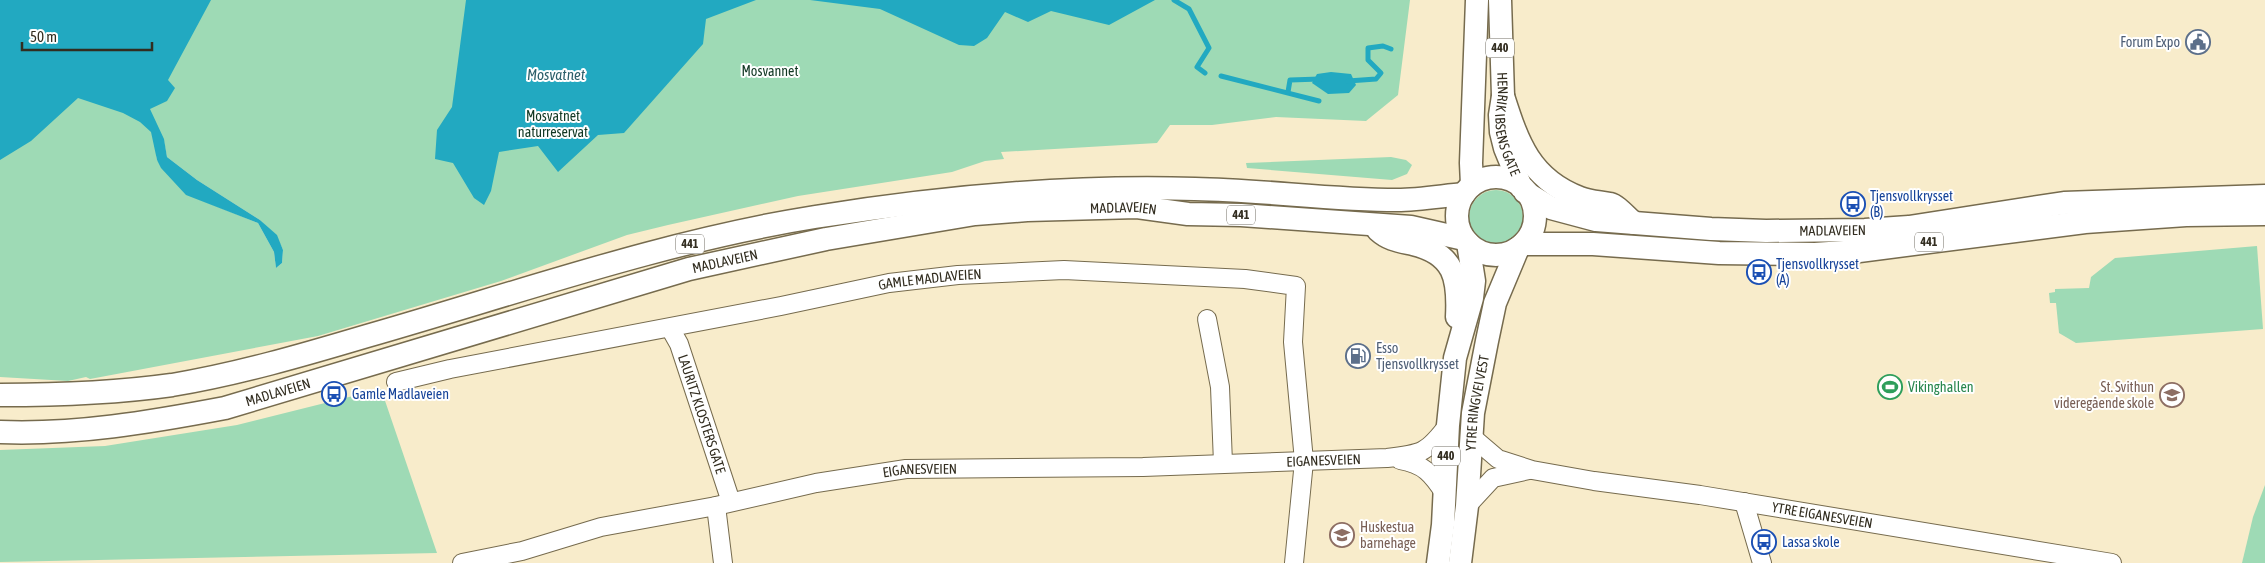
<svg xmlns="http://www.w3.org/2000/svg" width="2265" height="563" viewBox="0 0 2265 563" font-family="'Asap Condensed',sans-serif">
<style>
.green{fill:#9edab5;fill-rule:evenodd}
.water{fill:#22a9c1}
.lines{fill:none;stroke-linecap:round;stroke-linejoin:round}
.stream{stroke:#22a9c1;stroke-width:5}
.minor-casing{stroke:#766b4e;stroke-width:20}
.major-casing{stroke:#766b4e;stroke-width:25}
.minor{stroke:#fff;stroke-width:18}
.major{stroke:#fff;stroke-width:22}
.labels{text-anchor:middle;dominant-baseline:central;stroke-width:4;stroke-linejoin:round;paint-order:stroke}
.shield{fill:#fff;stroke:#706c63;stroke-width:1}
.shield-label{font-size:12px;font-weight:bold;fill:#322d20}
.service-label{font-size:14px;fill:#4e5e75;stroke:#fff;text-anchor:end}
.park-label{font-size:14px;fill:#113723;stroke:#fff}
.street-label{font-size:14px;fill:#322d20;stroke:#fff}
.transit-label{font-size:14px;fill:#164399;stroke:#fff;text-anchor:start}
.leisure-label{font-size:14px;fill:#27864d;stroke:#fff;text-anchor:start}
.education-label{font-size:14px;fill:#785e54;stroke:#fff;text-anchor:end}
.water-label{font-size:15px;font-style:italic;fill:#2c5f6a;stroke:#fff}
</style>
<rect width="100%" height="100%" fill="#f8eccb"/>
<g class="green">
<path d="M0,0H1410L1398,95L1366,121L1276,117L1212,125H1170L1157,143L1001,152L1004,159L985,161L952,172L798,196L668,225L627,235L501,281L318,336L90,379L86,377L68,381L0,377ZM164,141L167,157L197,180L260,220L276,235L283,250L282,263L276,268L274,252L258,223L186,194L157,160L156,154Z"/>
<path d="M1391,157L1406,160L1412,165L1407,174L1392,180L1247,168L1246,163Z"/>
<circle cx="1496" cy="217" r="27"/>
<path d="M2257,246L2263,329L2076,343L2059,333L2056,303H2050L2049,293L2055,292V289L2089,288L2091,277L2115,258Z"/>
<path d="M381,389L437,553L0,562V450L105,446L237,425Z"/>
<path d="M2265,485V563H2242L2253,517Z"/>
</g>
<g class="water">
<path d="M0,0H211L168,80L175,88L167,101L150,109L164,139L167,157L197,180L260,220L277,235L283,250L282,263L276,268L274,252L258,223L186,195L161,168L157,160L151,132L140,122L123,113L78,98L31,141L0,160Z"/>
<path d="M466,0H756L706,19L703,44L624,133L598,135L558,172L538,146L499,152L491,191L484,205L474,198L453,163L435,159L437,130L452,107Z"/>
<path d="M810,0H1155L1109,25L1051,11L1028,22L1005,12L987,38L974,46L959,45L880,9Z"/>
<path d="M1331,72L1351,74L1356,85L1349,93L1328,94L1312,83L1317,74Z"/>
</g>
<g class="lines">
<g class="stream">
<path d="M1174,0L1189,9L1209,48L1197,67L1205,73"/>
<path d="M1221,76L1319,101"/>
<path d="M1348,81L1376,79L1381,73L1368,60V48L1383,46L1391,49"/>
<path d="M1288,92L1290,80L1320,79"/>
</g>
<defs>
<g id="minor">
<path d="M1207,319L1220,387L1223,463"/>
<path id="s1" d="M670,328L679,344L731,502"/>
<path id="s2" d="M396,382L450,369L781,306L889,283L958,275L1064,270L1245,279L1296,286L1293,342L1304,461L1294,563"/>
<path id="s3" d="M1471,436L1498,459L1532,470L1594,481L1700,495L2112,563"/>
<path d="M1400,460C1424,464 1432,474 1445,494"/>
<path d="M1744,502L1762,563"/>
<path d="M716,506L723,563"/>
<path d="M1467,506L1493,478L1529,470"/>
<path id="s4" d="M462,563L522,551L601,527L716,506L816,483L906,469L1143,467L1387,458C1422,454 1427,453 1448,425"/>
</g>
<g id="major">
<path id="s5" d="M1500,0L1503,96L1500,115L1501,132L1505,148L1521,187"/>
<path d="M1503,96C1518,143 1530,179 1580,198C1590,202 1600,202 1610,204C1618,206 1627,218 1634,223"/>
<circle cx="1496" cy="216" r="39"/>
<path d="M1472,185L1471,163L1477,0"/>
<path id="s6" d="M1525,192L1551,208L1596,220L1711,229L1766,231L1865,230L1909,227L2064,203L2265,196"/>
<path d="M1378,230C1389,240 1399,241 1413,244C1455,254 1459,279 1457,317"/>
<path d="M1523,244H1593L1719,253L1815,254L1859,251L2085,222L2186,215L2265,214"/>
<path d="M0,395C57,395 115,393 172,385C238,374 303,355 367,336C514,294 664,241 815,217C941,197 1068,185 1195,189C1262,190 1330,200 1397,200C1419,200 1442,196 1464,194"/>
<path id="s7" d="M0,432C75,435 151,422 225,408L689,269L826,239L975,214L1027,210L1137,207L1188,214L1241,215L1411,227L1464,239"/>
<path d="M1438,563L1443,525L1448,425L1455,358L1472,298L1474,281L1468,243"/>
<path id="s8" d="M1460,563L1467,506L1473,413L1487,341L1495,303L1518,248"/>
</g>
</defs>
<use href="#minor" class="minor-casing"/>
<use href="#major" class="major-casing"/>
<use href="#minor" class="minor"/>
<use href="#major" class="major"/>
</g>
<defs>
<symbol id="civic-ring" viewBox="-11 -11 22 22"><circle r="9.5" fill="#fff" stroke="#5c6f8a" stroke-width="1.5"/><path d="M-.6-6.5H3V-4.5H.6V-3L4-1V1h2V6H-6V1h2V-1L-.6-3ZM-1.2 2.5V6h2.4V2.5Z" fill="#5c6f8a"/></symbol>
<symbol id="bus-ring" viewBox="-11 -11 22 22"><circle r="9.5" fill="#fff" stroke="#1a4fb4" stroke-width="1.5"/><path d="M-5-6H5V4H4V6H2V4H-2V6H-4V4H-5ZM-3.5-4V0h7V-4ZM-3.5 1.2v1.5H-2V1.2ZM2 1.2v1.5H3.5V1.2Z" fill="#1a4fb4"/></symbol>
<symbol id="fuel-ring" viewBox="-11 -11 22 22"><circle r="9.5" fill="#fff" stroke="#5c6f8a" stroke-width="1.5"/><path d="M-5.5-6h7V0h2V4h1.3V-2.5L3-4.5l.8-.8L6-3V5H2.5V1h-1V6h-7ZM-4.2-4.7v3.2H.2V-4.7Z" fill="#5c6f8a"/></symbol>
<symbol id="stadium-ring" viewBox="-11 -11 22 22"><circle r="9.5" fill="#fff" stroke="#2e9e5b" stroke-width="1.5"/><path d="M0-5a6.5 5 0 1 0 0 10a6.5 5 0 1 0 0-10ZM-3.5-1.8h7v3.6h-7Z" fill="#2e9e5b"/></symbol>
<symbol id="school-ring" viewBox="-11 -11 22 22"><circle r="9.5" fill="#fff" stroke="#8d6e63" stroke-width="1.5"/><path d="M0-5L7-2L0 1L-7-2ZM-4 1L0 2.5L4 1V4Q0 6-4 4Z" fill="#8d6e63"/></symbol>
</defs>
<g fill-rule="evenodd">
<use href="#civic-ring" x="2184" y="28" width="28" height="28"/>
<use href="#bus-ring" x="1839" y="190" width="28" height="28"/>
<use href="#bus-ring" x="1745" y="258" width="28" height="28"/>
<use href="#fuel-ring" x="1344" y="342" width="28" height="28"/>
<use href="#stadium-ring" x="1876" y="373" width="28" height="28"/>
<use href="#bus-ring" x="320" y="380" width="28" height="28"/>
<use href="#school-ring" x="2158" y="381" width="28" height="28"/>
<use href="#school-ring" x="1328" y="521" width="28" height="28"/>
<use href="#bus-ring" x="1750" y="528" width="28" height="28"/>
</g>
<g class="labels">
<g class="shield">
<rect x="1486" y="38.5" width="28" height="19" rx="4"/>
<rect x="1227" y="205.5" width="28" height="19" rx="4"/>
<rect x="1915" y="232.5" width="28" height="19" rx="4"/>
<rect x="676" y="234.5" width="28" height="19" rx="4"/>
<rect x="1432" y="446.5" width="28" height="19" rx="4"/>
</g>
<g class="shield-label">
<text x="1500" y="48">440</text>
<text x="1241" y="215">441</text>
<text x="1929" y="242">441</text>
<text x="690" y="244">441</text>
<text x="1446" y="456">440</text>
</g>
<g class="service-label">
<text x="2180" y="42">Forum Expo</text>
<text x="1376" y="348" text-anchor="start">Esso<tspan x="1376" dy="16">Tjensvollkrysset</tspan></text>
</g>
<g class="park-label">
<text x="770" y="71">Mosvannet</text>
<text x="553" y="116">Mosvatnet<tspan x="553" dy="16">naturreservat</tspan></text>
</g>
<g class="street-label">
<text stroke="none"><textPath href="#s5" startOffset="125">HENRIK IBSENS GATE</textPath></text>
<text stroke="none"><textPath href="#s7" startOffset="1151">MADLAVEIEN</textPath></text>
<text stroke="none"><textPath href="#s6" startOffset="314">MADLAVEIEN</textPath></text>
<text stroke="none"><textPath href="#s7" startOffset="748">MADLAVEIEN</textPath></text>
<text stroke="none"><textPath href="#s2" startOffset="544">GAMLE MADLAVEIEN</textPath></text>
<text stroke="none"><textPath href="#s7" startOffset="282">MADLAVEIEN</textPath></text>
<text stroke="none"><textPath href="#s8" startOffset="161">YTRE RINGVEI VEST</textPath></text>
<text stroke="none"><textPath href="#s1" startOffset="92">LAURITZ KLOSTERS GATE</textPath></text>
<text stroke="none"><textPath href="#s4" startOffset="872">EIGANESVEIEN</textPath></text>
<text stroke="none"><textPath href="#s4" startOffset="468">EIGANESVEIEN</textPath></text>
<text stroke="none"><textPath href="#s3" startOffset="365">YTRE EIGANESVEIEN</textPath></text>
</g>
<g class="transit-label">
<text x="1870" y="196">Tjensvollkrysset<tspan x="1870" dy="16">(B)</tspan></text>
<text x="1776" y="264">Tjensvollkrysset<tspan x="1776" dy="16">(A)</tspan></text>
<text x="352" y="394">Gamle Madlaveien</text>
<text x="1782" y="542">Lassa skole</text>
</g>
<g class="leisure-label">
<text x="1908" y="387">Vikinghallen</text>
</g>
<g class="education-label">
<text x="2154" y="387">St. Svithun<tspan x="2154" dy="16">videregående skole</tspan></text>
<text x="1360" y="527" text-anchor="start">Huskestua<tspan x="1360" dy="16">barnehage</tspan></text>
</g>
<g class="water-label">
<text x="556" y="74">Mosvatnet</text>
</g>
</g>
<path d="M22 42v8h130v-8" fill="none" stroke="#322d20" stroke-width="2.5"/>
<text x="30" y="42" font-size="15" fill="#322d20" stroke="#ffffff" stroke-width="4" paint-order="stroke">50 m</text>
</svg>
